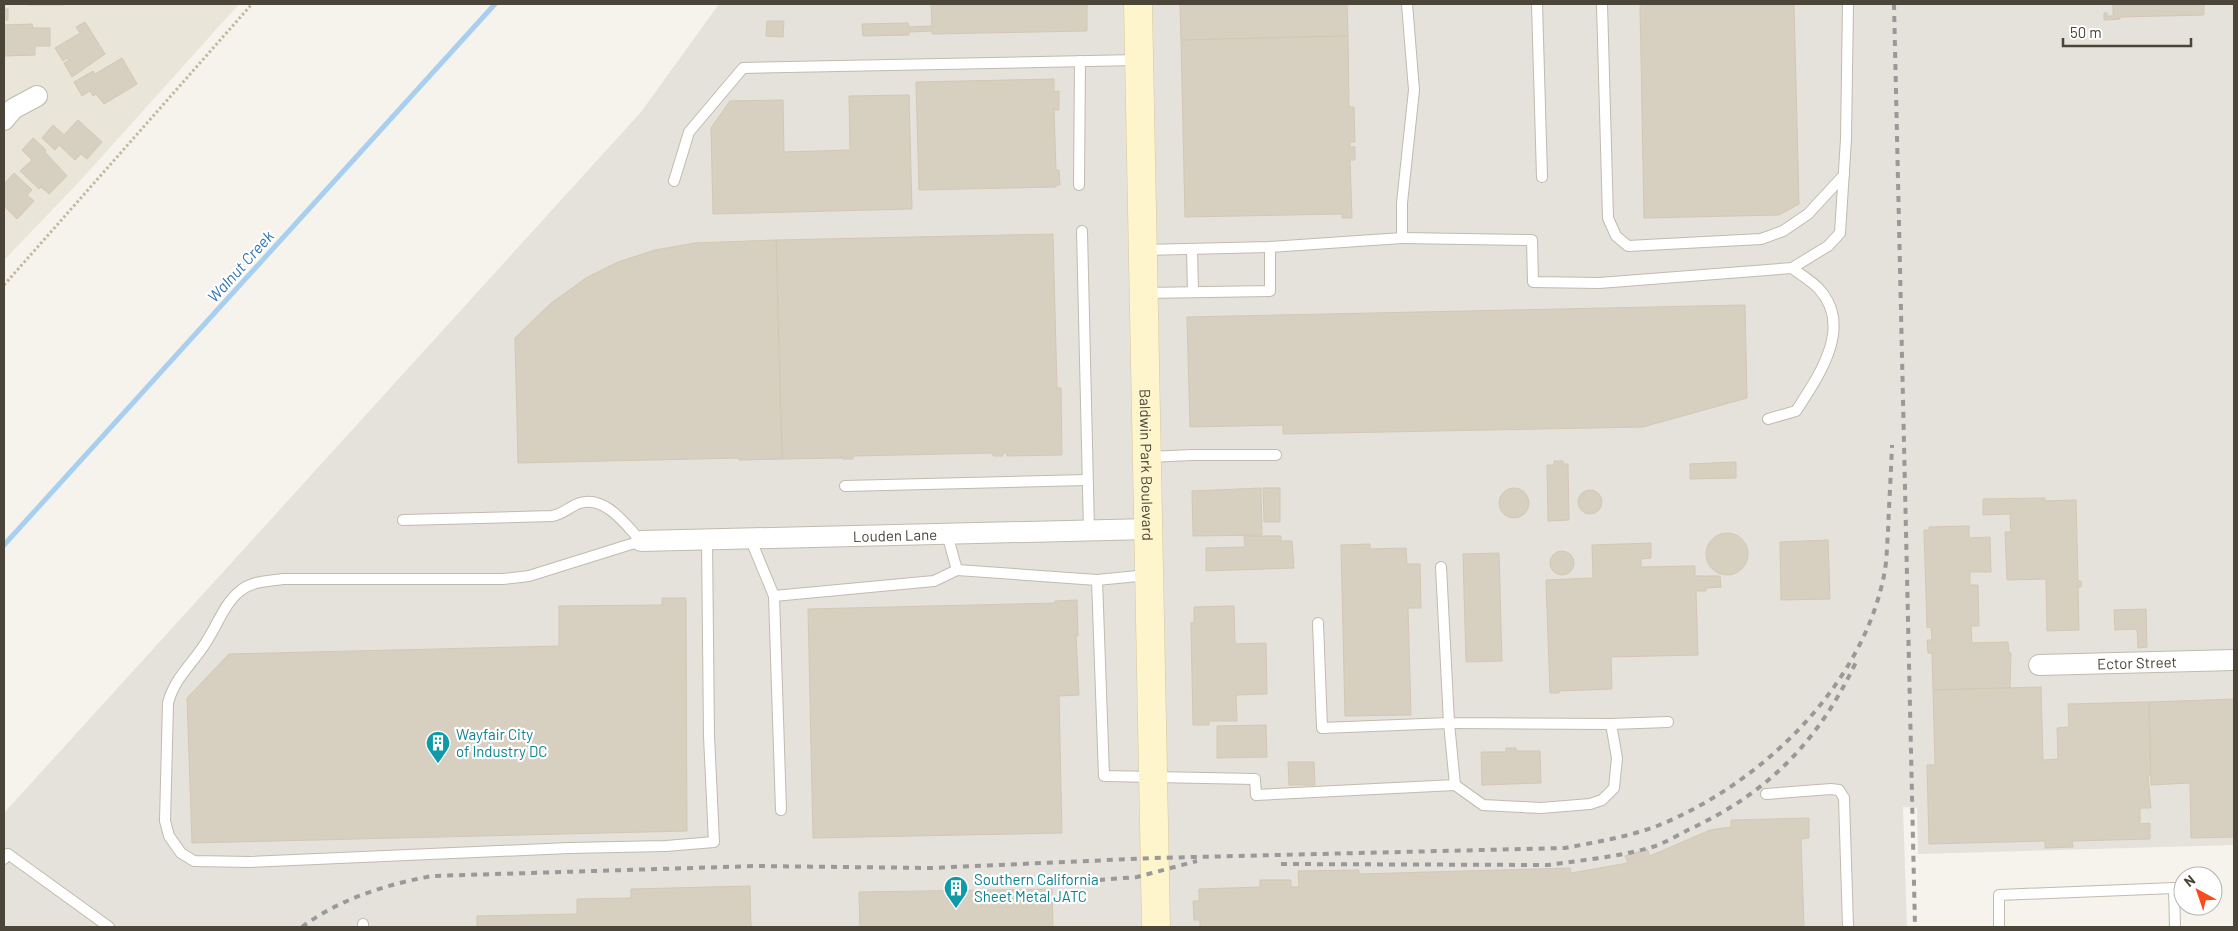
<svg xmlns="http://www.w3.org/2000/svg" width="2238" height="931" viewBox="0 0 2238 931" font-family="Barlow,sans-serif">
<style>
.residential{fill:#e9e5d9}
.industrial{fill:#e5e2dc}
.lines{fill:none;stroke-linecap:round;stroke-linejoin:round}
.stream{stroke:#a9cff0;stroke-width:5}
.building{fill:#d7cfc0;stroke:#d2c8b3}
.lane-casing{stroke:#c1bbad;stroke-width:12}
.street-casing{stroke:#c1bbad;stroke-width:22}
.secondary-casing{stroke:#d4c89b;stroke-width:29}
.path{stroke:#c3b89f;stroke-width:3;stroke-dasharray:2.5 2.5;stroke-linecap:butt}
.lane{stroke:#fff;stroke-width:10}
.street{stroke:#fff;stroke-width:20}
.secondary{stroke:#fef5cc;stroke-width:28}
.rail{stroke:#999;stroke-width:4;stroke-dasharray:6 6;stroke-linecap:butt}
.labels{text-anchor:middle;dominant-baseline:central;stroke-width:4.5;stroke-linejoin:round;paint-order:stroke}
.street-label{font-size:15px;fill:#4a4439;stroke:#fff}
.culture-label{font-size:15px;fill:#0d838f;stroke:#fff;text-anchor:start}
.water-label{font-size:16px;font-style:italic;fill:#3177b6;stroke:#fff}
</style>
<rect width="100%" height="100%" fill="#f5f3eb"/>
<path class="residential" d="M4,4H239L79,182L4,260Z"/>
<path class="industrial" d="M719,4H2234V845L1918,854L1917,808L1903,807L1907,927H4V813L641,112Z"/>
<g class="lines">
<path class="stream" d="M4,545L495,4"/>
</g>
<g class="building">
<rect x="29" y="4" width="34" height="1"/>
<path d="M931,4H1087V31L932,34V31L909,32V35L863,36L862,24L908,23L909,27L932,26Z"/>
<path d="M1180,4H1347L1348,36L1181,40Z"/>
<path d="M1640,4H1794L1799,204L1779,215L1644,218Z"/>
<path d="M2113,4H2204V15L2120,17V19L2104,20V13H2107V16H2113Z"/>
<rect x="4" y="9" width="4" height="11"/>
<path d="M767,21H784L783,37L766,36Z"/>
<path d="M85,22L105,54L72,77L64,63L69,60L67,58L63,61L55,48L80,33L76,27Z"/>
<path d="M32,24L33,28H50V46H35V55L4,56V25Z"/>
<path d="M1348,36L1349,107H1354L1355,142H1350V147H1355V160H1350L1352,218H1342V214L1185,217L1181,40Z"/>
<path d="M122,58L137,84L104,104L96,94L93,96L90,91L82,96L74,82L93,71L95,74Z"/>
<path d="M1054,79V92L1059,91V110H1054L1056,170H1059L1060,185H1056V187L919,190L916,82Z"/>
<path d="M909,95L912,209L713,214L711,128L730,101L783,100L784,152L850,150L849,96Z"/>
<path d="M78,120L102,142L87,159L81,154L75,160L59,145L55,150L42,138L53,125L64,135Z"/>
<path d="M33,138L46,150L45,152L67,176L49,194L41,187L39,189L20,171L32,160L22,150Z"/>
<path d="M14,173L32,190L27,195L34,201L17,219L4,206V184Z"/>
<path d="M1053,234L1057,388H1061L1062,455L1007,456L1006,453H1003V456H993V453L853,456V459H843L842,456V458L782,459L776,240Z"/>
<path d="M776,240L782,459L739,460V458L518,463L515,338L550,304L586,278L618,262L655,250L695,243Z"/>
<path d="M1745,305L1747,398L1643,427L1283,434V425L1190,427L1187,317Z"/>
<path d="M1554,461H1563V464H1568L1569,520L1548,521L1547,465H1554Z"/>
<path d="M1736,462V478L1690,479V464Z"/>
<path d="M1261,488L1262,535L1193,536L1192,491Z"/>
<path d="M1263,488H1280V522H1264Z"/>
<circle cx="1514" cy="503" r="15"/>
<circle cx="1590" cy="502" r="12"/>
<path d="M2045,498V501L2076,500L2078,581H2081V587H2078L2079,630L2047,631L2046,579L2007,580L2005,532H2011L2010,514L1983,515V499Z"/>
<path d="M1969,526V538L1990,537L1991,572H1970V585H1978L1979,626H1971L1972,643L2008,642L2009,653H2011L2010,688L1933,690L1932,653H1928L1927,640H1932L1931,627L1927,628L1924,530H1929V527Z"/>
<circle cx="1727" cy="554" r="21"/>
<path d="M1244,536H1281V541H1292L1294,568L1206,571V548L1245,547Z"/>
<path d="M1828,540L1830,599L1781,600L1780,542Z"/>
<path d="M1651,543V558L1641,559V567L1695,566V576H1720L1721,587L1706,588V591H1696L1698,655L1611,657L1612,689L1559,691V693H1550L1546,580L1593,578L1592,545Z"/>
<path d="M1370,544V549L1406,548L1407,564H1420L1421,608H1408L1411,715L1345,716L1341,545Z"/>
<circle cx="1562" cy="563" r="12"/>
<path d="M1499,553L1502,661L1466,662L1463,554Z"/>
<path d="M662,598H686L687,831L192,843L187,698L229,654L559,646V606L662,605Z"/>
<path d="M1077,600L1078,636H1076L1079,695L1059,696L1062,833L813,838L808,609L1055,603V601Z"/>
<path d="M1234,606L1235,644L1266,643L1267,694L1236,695L1237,721H1209V725H1193L1191,623H1194V607Z"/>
<path d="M2146,609L2147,647L2138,648L2137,629L2115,630L2114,610Z"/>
<path d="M2041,687L2043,760L2058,759L2057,728L2069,727L2068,704L2149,702L2151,775L2148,776L2151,808H2140V824L2150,823V839L2072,841L2073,847L2045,848V841L1929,844L1927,765H1935L1933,690Z"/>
<path d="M2234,699V837L2191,838L2190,783L2151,785L2149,702Z"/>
<path d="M1266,725L1267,757L1217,758V726Z"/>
<path d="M1506,748H1516V751H1540L1541,783L1482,785L1481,752H1506Z"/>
<path d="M1288,762H1314L1315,785H1289Z"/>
<path d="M1809,818V838L1801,839L1804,927H1200V920H1194L1193,901H1199V889L1260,887V880H1291V887H1299L1298,871L1359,870V874L1570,868L1571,873L1628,863L1625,856L1647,849L1650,856L1710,830L1731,827V820Z"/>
<path d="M750,886L751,927H477V916L577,914V899L631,898V889Z"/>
<path d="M1052,889L1053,927H860L859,892Z"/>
</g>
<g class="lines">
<defs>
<g id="lane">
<path d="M1537,4L1542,177"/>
<path d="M1602,4L1608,218L1616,236L1628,246L1761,239L1783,231L1808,214L1844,175"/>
<path d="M674,181L689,132L743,68L1137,60"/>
<path d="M1079,185L1080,61"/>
<path d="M1082,231L1089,531"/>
<path d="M1402,238L1532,240L1533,282L1599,283L1792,268L1828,246L1840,233L1846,139L1848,4"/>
<path d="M1192,249L1193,292"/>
<path d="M1144,250L1270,247L1402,238V203L1414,90L1407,4"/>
<path d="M1145,293L1270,291V247"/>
<path d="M1768,419L1796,411C1818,377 1854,327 1819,289C1812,281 1801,275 1792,268"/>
<path d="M1149,457L1192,455H1276"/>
<path d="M845,486L1087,480"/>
<path d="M403,520L552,516C564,514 570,506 580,503C605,495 626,525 641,541L529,576L503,579H283C269,581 252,581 240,591C225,603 218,623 208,639C195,662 175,676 168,703L165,821L169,836L181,853L194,861L250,862L569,848L666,846L714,842L709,736L707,539"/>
<path d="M947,534L957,570L1097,580L1104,776L1255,779L1256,795L1455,785L1449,723L1322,728L1318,623"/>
<path d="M750,538L774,596"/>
<path d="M1441,567L1449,723L1611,724L1668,722"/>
<path d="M1097,580L1148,575"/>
<path d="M1455,785L1483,805L1541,808L1590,804L1602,800L1614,788L1617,758L1611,724"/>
<path d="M1766,794L1831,789L1839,790L1844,798L1848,927"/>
<path d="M781,810L774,596L934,581L957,570"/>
<path d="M4,859L8,854L109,927"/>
<path d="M363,924V927"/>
<path d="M1999,927V895L2174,888L2175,927"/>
</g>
<g id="street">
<path d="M4,120L13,109L37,96"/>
<path id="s1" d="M641,541L1149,529"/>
<path id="s2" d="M2039,665L2234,660"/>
</g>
<g id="secondary">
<path id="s3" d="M1138,4L1156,927"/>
</g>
</defs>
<use href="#lane" class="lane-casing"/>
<use href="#street" class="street-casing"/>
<use href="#secondary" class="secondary-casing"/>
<path class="path" d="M4,285L252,4"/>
<use href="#lane" class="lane"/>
<use href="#street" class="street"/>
<use href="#secondary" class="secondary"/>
<g class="rail">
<path d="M1894,4L1915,927"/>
<path d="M1281,864L1548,865C1582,860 1619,857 1652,847C1665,843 1678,835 1690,829C1770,792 1820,739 1857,660"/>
<path d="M1099,880L1137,877L1197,861"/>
<path d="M302,927C339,899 388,884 432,876L756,866L931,868L1154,858L1565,848C1596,842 1628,837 1657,826C1762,784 1865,684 1885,570C1887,557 1887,544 1888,532C1889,503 1891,474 1892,445"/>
</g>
</g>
<defs>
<symbol id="building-pin" viewBox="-11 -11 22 30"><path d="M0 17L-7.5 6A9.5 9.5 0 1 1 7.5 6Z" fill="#0f9aa8" stroke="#fff"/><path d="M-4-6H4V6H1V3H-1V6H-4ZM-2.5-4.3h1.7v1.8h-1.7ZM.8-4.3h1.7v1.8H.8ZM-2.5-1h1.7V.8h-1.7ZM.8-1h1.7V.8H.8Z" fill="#fff"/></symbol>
</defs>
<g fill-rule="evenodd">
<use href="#building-pin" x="424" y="729" width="28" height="38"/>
<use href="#building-pin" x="942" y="874" width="28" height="38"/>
</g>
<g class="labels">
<g class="street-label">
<text stroke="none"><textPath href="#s3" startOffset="461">Baldwin Park Boulevard</textPath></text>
<text stroke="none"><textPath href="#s1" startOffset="254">Louden Lane</textPath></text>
<text stroke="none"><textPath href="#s2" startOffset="98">Ector Street</textPath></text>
</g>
<g class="culture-label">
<text x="456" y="734">Wayfair City<tspan x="456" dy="17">of Industry DC</tspan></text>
<text x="974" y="879">Southern California<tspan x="974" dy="17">Sheet Metal JATC</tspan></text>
</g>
<g class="water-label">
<text transform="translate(240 266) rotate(-48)">Walnut Creek</text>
</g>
</g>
<rect width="2238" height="931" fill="none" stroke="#4a4439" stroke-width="10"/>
<g transform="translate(2198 891) rotate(320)"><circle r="24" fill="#ffffff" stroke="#b7b4b0"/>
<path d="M0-4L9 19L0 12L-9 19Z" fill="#f84b1f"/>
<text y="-8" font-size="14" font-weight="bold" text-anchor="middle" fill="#4a4439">N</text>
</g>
<path d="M2063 38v8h128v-8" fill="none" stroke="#4a4439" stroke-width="2.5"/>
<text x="2070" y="38" font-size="15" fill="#4a4439" stroke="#ffffff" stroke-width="4" paint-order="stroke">50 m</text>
</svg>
